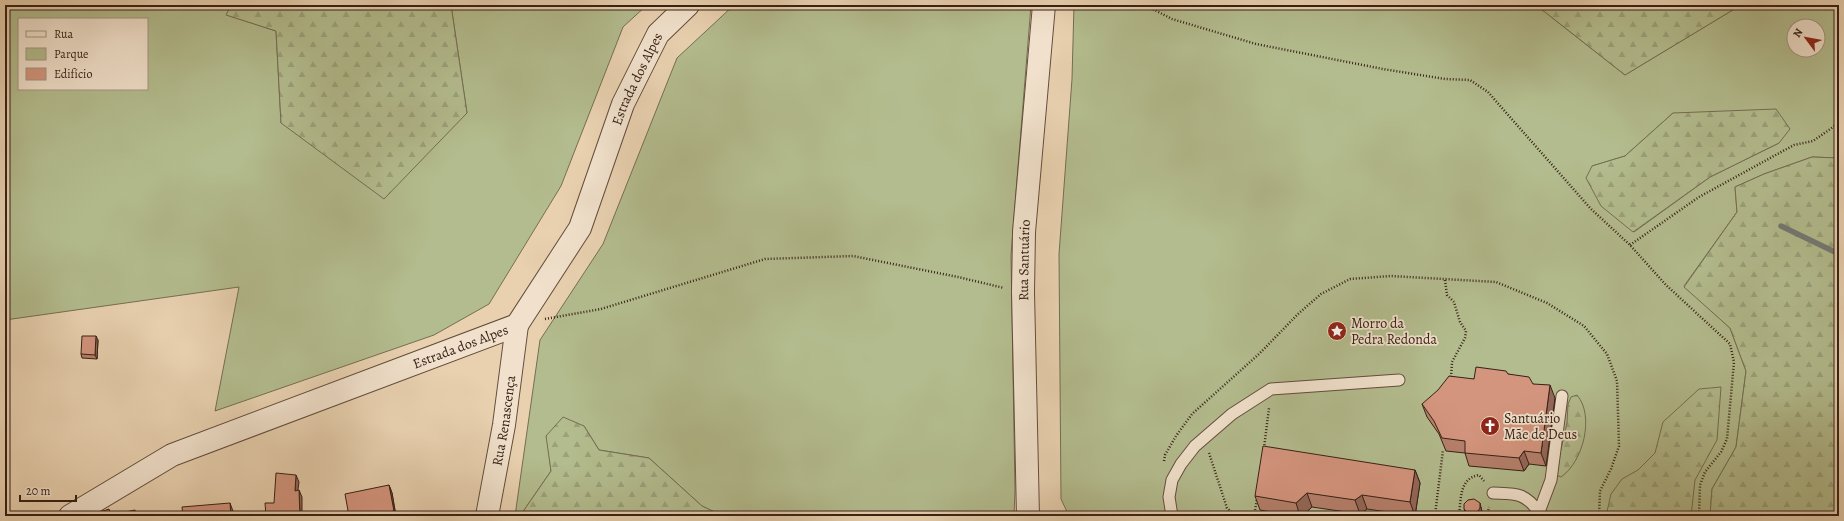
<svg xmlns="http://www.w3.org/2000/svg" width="1844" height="521" viewBox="0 0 1844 521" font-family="Alegreya,serif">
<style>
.green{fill:#b3bc8e;stroke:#746e52;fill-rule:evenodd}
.forest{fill:url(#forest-firs);stroke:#746e52}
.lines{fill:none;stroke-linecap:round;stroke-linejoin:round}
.stream{stroke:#737a75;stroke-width:5.5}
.service-casing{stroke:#634d3c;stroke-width:13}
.minor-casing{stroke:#634d3c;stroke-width:24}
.tertiary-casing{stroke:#634d3c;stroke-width:24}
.path{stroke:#362116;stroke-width:2.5;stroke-dasharray:1 2;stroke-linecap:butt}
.service{stroke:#f1e1cc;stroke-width:11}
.minor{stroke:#f1e1cc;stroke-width:22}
.tertiary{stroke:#f1e1cc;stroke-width:22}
.wall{fill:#b6806c;stroke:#362116}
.shaded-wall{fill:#946858;stroke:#362116}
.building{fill:#d4957e;stroke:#362116}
.labels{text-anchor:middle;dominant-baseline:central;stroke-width:3.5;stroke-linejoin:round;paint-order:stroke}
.street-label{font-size:14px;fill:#362116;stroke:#f1e1cc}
.poi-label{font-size:14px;fill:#362116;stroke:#f1e1cc;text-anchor:start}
</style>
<defs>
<pattern id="forest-firs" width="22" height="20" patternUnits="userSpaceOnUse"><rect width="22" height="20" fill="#b3bc8e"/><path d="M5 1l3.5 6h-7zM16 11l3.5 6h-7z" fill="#9ba17a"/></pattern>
</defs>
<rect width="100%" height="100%" fill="#e9d1b0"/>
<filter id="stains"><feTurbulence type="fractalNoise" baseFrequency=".005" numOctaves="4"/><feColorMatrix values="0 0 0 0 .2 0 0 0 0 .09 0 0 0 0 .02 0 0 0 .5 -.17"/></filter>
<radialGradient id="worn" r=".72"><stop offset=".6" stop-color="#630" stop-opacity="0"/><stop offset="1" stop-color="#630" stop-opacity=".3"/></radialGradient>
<g class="green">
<path d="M5,5H231L227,15L276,31L281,123L467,113L451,5H647L623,27L561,186L489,304L434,335L215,411L239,287L5,320ZM19,19H147V89H19Z"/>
<path d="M734,5H1031L1011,255L1015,490L1014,516H723L702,506L649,458L599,450L584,426L547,436L551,471L520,516H515L540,340L603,244L677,58Z"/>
<path d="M1074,5H1536L1625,75L1741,5H1839V158L1812,157L1764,174L1735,187L1737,212L1684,286L1730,328L1746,371L1736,447L1712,489L1710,516H1069L1061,499L1059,254L1072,79ZM1794,26H1818V50H1794ZM1673,113L1779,143L1710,177L1634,232L1592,166L1625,156Z"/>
</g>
<g class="forest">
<path d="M231,5H451L467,113L384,199L281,123L276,31L226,15Z"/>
<path d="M1536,5H1741L1625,75Z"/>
<path d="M1776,109L1790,129L1779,143L1710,177L1633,232L1601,206L1586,178L1592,166L1625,156L1673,113Z"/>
<path d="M1812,157L1839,158V514L1811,516H1710L1712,489L1736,447L1746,371L1730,328L1684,287L1737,212L1735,187L1764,174Z"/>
<path d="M1721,387L1717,440L1695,480L1691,516H1606L1611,494L1622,479L1638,470L1655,453L1663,422L1699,389Z"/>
<path d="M1577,395C1595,416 1583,462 1561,477L1556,475V471L1567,423L1568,404L1571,397Z"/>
<path d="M563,417L584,426L599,450L649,458L702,506L723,516H520L551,471L546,436Z"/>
</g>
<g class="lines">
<path class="stream" d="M1781,226L1839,254"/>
<defs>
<g id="service">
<path d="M1493,493C1516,494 1524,492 1539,512L1537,516"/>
<path d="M1539,512L1551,480L1562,396"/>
<path d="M1172,516L1169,497L1172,480L1181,464L1195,446L1232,414L1271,389L1399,380"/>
</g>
<g id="minor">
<path id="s1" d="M70,516L172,455L517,325L580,228L623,104L658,34L688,5"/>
<path id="s2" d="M487,516L504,425L517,325"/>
</g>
<g id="tertiary">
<path id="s3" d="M1028,516L1023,292L1024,232L1044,5"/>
</g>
</defs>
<use href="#service" class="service-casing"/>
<use href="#minor" class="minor-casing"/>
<use href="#tertiary" class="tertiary-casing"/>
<g class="path">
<path d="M1145,5L1172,19L1256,44L1383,69L1445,79L1470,80L1488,92L1590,208L1630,245L1666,285L1730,344L1734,362L1727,439L1721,452L1705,472L1700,485L1699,516"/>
<path d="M1630,245L1699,197L1794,145L1813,141L1839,123"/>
<path d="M1445,280L1447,295L1454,302L1460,322L1466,331L1465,338L1452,362L1451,378"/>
<path d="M545,319L601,309L765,259L853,256L958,277L1004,288"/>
<path d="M1264,448L1269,408"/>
<path d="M1209,453L1227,508L1236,516"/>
<path d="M1164,461L1165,455L1176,436L1192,414L1260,353L1299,313L1321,294L1350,279L1391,276L1496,282L1547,303L1584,326L1607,354L1617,381L1619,446L1611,469L1600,491L1599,516"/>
<path d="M1416,512L1442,516"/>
<path d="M1435,515L1443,450"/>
<path d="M1254,516L1257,499"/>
<path d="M1459,516C1461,500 1459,478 1479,475L1484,481"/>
<path d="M1487,516L1489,507"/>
</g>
<use href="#service" class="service"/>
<use href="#minor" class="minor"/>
<use href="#tertiary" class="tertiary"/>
</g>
<g class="wall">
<path d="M98,340L97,359L82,358L81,354Z"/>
<path d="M1508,374L1533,384L1555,398L1546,466L1529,464L1524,471L1469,466L1465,453L1446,451L1439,434L1427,417L1422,404L1474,379Z"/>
<path d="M1415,470L1420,483L1415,516L1367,509L1360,514L1312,507L1302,516H1293L1260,510L1255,496Z"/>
<path d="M389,485L392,493L396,516H349Z"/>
<path d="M1481,507L1482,512L1479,516H1469L1466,513L1464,509Z"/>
</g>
<g class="shaded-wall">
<path d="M96,336L98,340L97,359L95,355Z"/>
<path d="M1550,385L1555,398L1546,466L1541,453Z"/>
<path d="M1524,451L1529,464L1524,471L1519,458Z"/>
<path d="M1415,470L1420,483L1415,516L1410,502Z"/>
<path d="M296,475L299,482L297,497L295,491Z"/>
<path d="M389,485L392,493L396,516L394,511Z"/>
<path d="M299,490L302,497V516H300Z"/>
<path d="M1307,493L1312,507L1302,516H1300L1296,503Z"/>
<path d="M1362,495L1367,509L1360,514L1355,500Z"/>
<path d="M230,503L234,514V516H231Z"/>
<path d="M1480,503L1482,512L1479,516H1477L1476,514Z"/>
</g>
<g class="building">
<path d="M82,336H96L95,355L81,354Z"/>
<path d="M1476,367L1506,371L1508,374L1529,377L1533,384L1550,385L1541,453L1524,451L1519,458L1465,453V441L1442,438L1434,421L1422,404L1438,390L1449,376L1474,379Z"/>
<path d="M1263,446L1415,470L1410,502L1362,495L1355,500L1307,493L1296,503L1255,496Z"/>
<path d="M276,473L296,475L295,491L299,490L300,516H266L265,503H274Z"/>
<path d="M389,485L394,511L367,516H349L345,494Z"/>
<path d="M1474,499L1480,503V508L1476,514L1470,515L1464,509V504L1468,500Z"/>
<path d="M230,503L231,516H183L182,507Z"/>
<path d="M109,509L111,515L135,510L137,516H88Z"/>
<path d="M424,514H435L443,516H425Z"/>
</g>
<defs>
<symbol id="sight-disc" viewBox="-11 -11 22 22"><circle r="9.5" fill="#8f2418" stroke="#f1e1cc"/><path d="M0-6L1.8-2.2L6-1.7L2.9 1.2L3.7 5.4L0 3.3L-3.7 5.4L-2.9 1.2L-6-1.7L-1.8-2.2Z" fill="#fff"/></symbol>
<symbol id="church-disc" viewBox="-11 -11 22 22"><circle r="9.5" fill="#8f2418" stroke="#f1e1cc"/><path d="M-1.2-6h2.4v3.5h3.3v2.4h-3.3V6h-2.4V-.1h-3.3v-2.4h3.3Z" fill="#fff"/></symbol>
</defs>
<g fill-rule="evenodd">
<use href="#sight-disc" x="1326" y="320" width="22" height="22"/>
<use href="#church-disc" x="1479" y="415" width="22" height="22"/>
</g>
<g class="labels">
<g class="street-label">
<text stroke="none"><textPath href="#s1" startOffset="763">Estrada dos Alpes</textPath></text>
<text stroke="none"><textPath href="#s3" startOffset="256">Rua Santuário</textPath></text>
<text stroke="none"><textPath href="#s1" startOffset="427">Estrada dos Alpes</textPath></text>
<text stroke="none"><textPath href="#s2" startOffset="97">Rua Renascença</textPath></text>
</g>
<g class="poi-label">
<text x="1351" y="323">Morro da<tspan x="1351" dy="16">Pedra Redonda</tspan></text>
<text x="1504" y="418">Santuário<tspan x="1504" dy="16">Mãe de Deus</tspan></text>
</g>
</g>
<rect width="1844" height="521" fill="none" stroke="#e9d1b0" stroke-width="20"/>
<rect x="6" y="6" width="1832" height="509" fill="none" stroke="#362116" stroke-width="2"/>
<rect x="10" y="10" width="1824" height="501" fill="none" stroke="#362116"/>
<rect x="18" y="18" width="130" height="72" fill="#f1e1cc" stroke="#a69483"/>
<rect x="26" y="31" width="20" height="6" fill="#f1e1cc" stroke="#a69483"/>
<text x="54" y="38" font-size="12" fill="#362116">Rua</text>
<rect x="26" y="48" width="20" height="12" fill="#b3bc8e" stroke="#a69483"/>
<text x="54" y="58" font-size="12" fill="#362116">Parque</text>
<rect x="26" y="68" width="20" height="12" fill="#d4957e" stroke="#a69483"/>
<text x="54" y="78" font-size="12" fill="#362116">Edifício</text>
<g transform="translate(1806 38) rotate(302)"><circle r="19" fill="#f1e1cc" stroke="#a69483"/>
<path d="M0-3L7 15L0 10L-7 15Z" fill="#8f2418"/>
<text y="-6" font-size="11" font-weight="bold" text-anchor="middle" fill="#362116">N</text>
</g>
<path d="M20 495v6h56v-6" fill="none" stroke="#362116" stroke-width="2"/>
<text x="26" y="495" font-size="12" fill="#362116" stroke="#f1e1cc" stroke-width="3" paint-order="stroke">20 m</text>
<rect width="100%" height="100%" filter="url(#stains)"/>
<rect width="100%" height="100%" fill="url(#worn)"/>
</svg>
